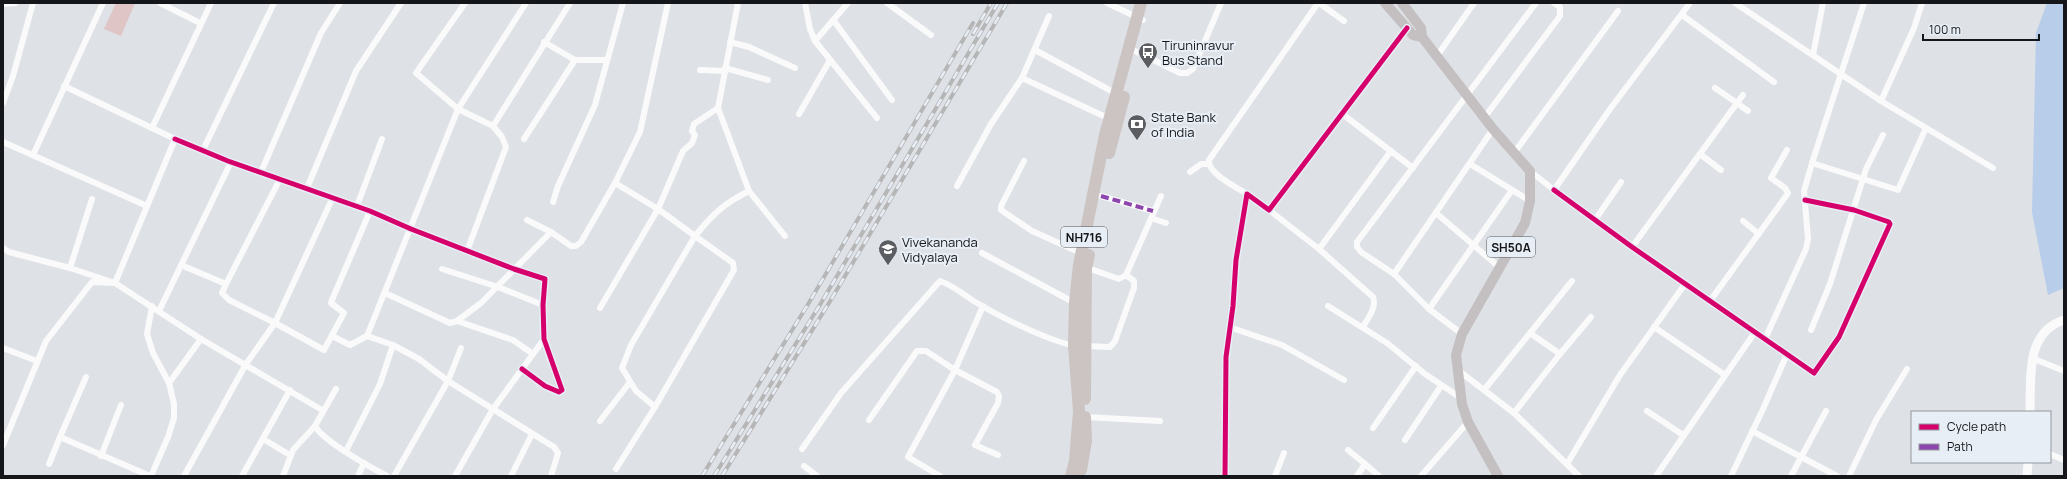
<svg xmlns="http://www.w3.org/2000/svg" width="2067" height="479" viewBox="0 0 2067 479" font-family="Manrope,sans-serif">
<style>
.green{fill:#dfc5c6}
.water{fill:#b7cdea}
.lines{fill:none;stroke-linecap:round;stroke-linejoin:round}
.street{stroke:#fafafb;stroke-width:6}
.secondary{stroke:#fafafb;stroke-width:9}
.primary{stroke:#c4bfc0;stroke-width:10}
.highway{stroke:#ccc3c3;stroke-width:12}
.rail-casing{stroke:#b6b6b7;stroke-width:4}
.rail{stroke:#e8eef6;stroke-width:2.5;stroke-dasharray:8;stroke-linecap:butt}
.quiet{stroke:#8e44ad;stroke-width:4;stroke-dasharray:8 4;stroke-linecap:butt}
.cycleway-casing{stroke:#e8eef6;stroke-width:8}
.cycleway{stroke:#d6006c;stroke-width:5}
.labels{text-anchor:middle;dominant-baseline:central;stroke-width:4;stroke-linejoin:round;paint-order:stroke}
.shield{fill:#e8eef6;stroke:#54575b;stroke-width:1}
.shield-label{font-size:12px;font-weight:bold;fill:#141619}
.poi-label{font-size:13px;fill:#141619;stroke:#e8eef6;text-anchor:start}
</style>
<rect width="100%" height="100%" fill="#dee1e6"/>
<path class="green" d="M116,3H135L121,36L104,29Z"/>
<path class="water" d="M2047,3H2064V288L2048,295L2032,212L2036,33Z"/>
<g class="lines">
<g class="street">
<path d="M160,3L200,23"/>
<path d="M465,3L416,73L458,109L493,126"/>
<path d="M738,3L718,108L749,191L785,236"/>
<path d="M805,3L810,29L815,41L877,118"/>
<path d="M887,3L931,35"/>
<path d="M1107,3L1143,20"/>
<path d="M1319,3L1344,21"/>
<path d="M1735,3L1881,101L1993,168"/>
<path d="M3,4L15,3"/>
<path d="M1682,15L1774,82"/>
<path d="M834,21L892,100"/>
<path d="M815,41L848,3"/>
<path d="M544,42L575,60H606"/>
<path d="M730,42L749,47L795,68"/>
<path d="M1035,50L1117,94"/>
<path d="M1135,51L1180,73H1187L1193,69L1221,3"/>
<path d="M1813,55L1823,3"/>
<path d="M1437,56L1474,3"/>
<path d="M725,68L768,80"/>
<path d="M700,70L725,71"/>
<path d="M1022,78L1049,16"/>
<path d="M1743,95L1737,103L1748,111"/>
<path d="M1881,101L1914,28L1922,3"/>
<path d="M3,103L13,76L33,3"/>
<path d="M718,108L694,124L692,131L695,135L692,143L683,151L658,209L695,236C713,214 723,204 749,191"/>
<path d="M1341,113L1413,168"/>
<path d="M799,114L830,60"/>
<path d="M1484,118L1560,16V7L1554,3"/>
<path d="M152,128L211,3"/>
<path d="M175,139L228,161L370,211L411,229L514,269L545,279L543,305L544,339L562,390L559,392L545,386L522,369"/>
<path d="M524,139L575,60"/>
<path d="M3,142L147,206"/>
<path d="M203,150L274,3"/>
<path d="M1514,153L1618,11"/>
<path d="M1700,154L1721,170"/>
<path d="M33,155L103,3"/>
<path d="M1024,161L1001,206V210L1032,231L1081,253"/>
<path d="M1812,163L1898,190L1926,128"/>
<path d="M1470,164L1530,201"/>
<path d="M1530,171L1554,190L1610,109L1690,3"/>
<path d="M261,172L321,33L340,3"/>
<path d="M1190,172L1201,164H1209"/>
<path d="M957,186L991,124L1022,78L1110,119"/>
<path d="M307,188L356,71L401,3"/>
<path d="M1554,190L1632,247L1814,373L1839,337L1890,224L1889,222L1854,210L1805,200"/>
<path d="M1247,194C1236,187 1207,173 1209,160L1318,3"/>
<path d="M1101,196L1153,211"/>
<path d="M92,199L70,268L115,283L201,339L322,410"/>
<path d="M553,202L558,186L595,105L623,3"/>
<path d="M357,206L382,139"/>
<path d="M1269,210L1319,249L1373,297C1377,307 1368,318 1363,327"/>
<path d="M1436,213L1499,267"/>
<path d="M1151,218L1166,223"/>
<path d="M527,220L551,232L571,246H576L581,242L615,183L640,132L668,3"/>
<path d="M1595,220L1621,182"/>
<path d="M1743,221L1759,234"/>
<path d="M695,236L733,263L734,270L655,407L636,391L622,368L631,345Z"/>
<path d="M1632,247L1737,103L1715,88"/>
<path d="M3,248L9,252L70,268"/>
<path d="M1319,249L1391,151"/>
<path d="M467,251L506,147L502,137L493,126L570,3"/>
<path d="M982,253L1075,303"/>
<path d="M181,265L226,284L280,179"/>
<path d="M1085,267L1119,279L1126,275L1161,196"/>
<path d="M442,269L498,287L543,305"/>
<path d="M1394,274L1361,252L1357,247V242L1536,3"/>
<path d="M226,284L222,293L229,300L275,323L333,197"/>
<path d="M385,293L450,323L457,321L481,303L551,232"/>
<path d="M1710,301L1786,196L1788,193L1785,188L1771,178L1787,150"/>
<path d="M1328,306L1387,343L1425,374L1461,398"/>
<path d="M600,308L658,209L615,183"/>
<path d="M1429,309L1512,190"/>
<path d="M159,311L231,162"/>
<path d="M457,321L513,340L533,354"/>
<path d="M1229,327L1282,345L1344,380"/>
<path d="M1654,327L1725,375"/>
<path d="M1811,330L1830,284L1866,169L1883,135"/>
<path d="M1530,333L1560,354L1591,317"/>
<path d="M1462,334L1429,309L1394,274L1493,129"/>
<path d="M332,336L350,345L367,336L458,109L526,3"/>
<path d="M1765,339L1806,249L1808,239L1804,191L1812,163L1864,3"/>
<path d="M393,345L419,359L448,381L554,447L558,453L551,476"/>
<path d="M1084,346L1110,347L1115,341L1134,288V281L1126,275"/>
<path d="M3,348L37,361"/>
<path d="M1560,354L1514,413L1579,476"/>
<path d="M2032,358L2064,371"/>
<path d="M1459,371L1514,413"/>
<path d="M86,377L60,437L150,476"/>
<path d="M169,383L201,339"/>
<path d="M336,389L315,426C323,441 370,467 387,476"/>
<path d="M1484,390L1572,281"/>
<path d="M1647,411L1683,435"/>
<path d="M1085,417L1160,421"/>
<path d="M869,420L917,351H926L955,370L997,392L999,396L998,403L975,445L998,455"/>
<path d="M600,421L630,382"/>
<path d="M1373,428L1416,366"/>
<path d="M1752,431L1837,476"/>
<path d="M263,439L290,455"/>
<path d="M1405,440L1441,386"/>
<path d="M3,445L46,341L92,282L115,283L175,139L64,86"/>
<path d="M802,449L841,393L940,281C953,285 965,296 977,303C1002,318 1047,340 1075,346"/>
<path d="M1348,450L1365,464"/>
<path d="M346,451L380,384L393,345L367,336"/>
<path d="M2050,454L2064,460"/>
<path d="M101,456L121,405"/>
<path d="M49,464L60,437"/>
<path d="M1567,464L1620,375L1685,284"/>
<path d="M804,466L817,476"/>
<path d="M616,469L655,407"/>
<path d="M151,476L168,437L174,418V404L169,383L153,353L147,334L152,306"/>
<path d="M184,476L246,364L275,323L324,350L344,313L331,303L332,300L370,211"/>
<path d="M242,476L290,390"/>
<path d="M283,476L293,450L315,426"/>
<path d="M358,476L364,463"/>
<path d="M394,476L448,381L461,348"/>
<path d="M455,476L493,409L544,339"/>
<path d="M511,476L532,434"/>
<path d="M940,476L908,457L955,370L983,306"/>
<path d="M1225,476L1226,357L1233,306L1236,260L1247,194L1269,210L1407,28"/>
<path d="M1275,476L1284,453"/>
<path d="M1357,476L1365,464L1379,476"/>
<path d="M1421,476L1468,422"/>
<path d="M1656,476L1755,332"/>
<path d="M1731,476L1763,409L1787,354"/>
<path d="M1791,476L1826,411"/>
<path d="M1849,476L1876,420L1907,369"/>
</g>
<g class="secondary">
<path d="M2030,412C2031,379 2025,332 2064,320"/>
<path d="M2027,476L2028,462"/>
</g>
<g class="primary">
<path d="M1385,3L1413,35L1422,37L1493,129L1530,171V201L1525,223L1462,334L1456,355L1462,404L1468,422L1498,476"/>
<path d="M1402,3L1421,28L1422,37"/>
</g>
<g class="highway">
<path d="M1109,153L1124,97"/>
<path d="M1085,399L1086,268L1089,255"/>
<path d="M1081,470L1086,441L1085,417"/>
<path d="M1071,476L1075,461L1079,411L1074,345L1075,303L1079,265L1105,135L1141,3"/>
</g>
<defs>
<g id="rail">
<path d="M973,34L991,3"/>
<path d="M702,476L807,306L973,23"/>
<path d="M714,476L821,303L998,3"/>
<path d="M722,476L829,303L1007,3"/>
</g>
</defs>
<use href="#rail" class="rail-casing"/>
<use href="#rail" class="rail"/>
<path class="quiet" d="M1101,196L1153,211"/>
<defs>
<g id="cycleway">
<path d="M175,139L228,161L370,211L411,229L514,269L545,279L543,305L544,339L562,390L559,392L545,386L522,369"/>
<path d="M1554,190L1632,247L1814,373L1839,337L1890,224L1889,222L1854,210L1805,200"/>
<path d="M1225,476L1226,357L1233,306L1236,260L1247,194L1269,210L1407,28"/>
</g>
</defs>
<use href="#cycleway" class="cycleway-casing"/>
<use href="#cycleway" class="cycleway"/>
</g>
<defs>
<symbol id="bus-pin" viewBox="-11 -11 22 30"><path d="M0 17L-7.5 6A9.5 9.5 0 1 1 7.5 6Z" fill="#5b5d61" stroke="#e8eef6"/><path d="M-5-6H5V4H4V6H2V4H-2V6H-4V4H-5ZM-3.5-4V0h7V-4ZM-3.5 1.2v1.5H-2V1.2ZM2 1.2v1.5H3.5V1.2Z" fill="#fff"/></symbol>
<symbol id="bank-pin" viewBox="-11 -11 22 30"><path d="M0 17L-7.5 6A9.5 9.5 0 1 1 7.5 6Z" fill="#5b5d61" stroke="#e8eef6"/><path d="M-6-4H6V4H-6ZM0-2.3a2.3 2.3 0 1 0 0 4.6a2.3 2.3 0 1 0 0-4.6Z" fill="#fff"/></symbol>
<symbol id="school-pin" viewBox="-11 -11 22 30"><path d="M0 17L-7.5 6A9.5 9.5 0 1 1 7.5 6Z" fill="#5b5d61" stroke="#e8eef6"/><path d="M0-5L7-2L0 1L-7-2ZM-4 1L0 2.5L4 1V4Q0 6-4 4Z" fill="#fff"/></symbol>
</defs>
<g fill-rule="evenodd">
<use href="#bus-pin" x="1137" y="41" width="22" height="30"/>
<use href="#bank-pin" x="1126" y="113" width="22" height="30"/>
<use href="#school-pin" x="877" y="238" width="22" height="30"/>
</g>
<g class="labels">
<g class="shield">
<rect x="1061" y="227" width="46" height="20" rx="3"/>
<rect x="1487" y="237" width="48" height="20" rx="3"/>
</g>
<g class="shield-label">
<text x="1084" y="237">NH716</text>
<text x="1511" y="247">SH50A</text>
</g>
<g class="poi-label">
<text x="1162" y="45">Tiruninravur<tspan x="1162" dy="15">Bus Stand</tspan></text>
<text x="1151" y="117">State Bank<tspan x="1151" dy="15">of India</tspan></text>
<text x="902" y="242">Vivekananda<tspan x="902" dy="15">Vidyalaya</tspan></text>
</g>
</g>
<rect width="2067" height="479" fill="none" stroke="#141619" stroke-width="8"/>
<rect x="1911" y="411" width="140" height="52" fill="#e8eef6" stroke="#93989e"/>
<rect x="1919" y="424" width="20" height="6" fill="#d6006c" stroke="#93989e"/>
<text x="1947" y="431" font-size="12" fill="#141619">Cycle path</text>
<rect x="1919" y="444" width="20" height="6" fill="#8e44ad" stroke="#93989e"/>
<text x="1947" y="451" font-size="12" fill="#141619">Path</text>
<path d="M1923 34v6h116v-6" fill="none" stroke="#141619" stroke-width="2"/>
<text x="1929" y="34" font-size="12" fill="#141619" stroke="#e8eef6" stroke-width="3" paint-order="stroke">100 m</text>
</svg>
